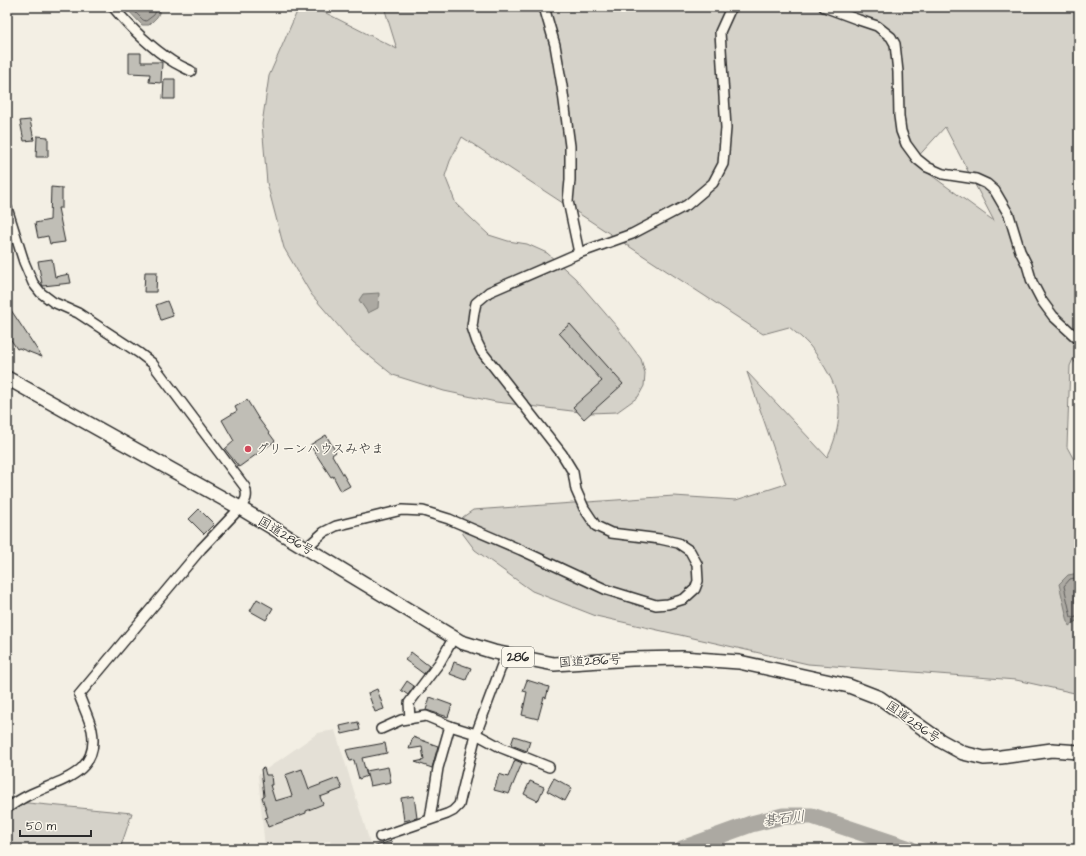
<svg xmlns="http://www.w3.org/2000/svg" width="1086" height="856" viewBox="0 0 1086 856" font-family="'Architects Daughter','Klee One',sans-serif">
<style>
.built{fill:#e4e0d6}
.green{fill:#d5d2c9;stroke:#807e7a;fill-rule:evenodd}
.water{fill:#aca9a2;stroke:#787772}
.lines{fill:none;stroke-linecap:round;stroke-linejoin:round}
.shore{stroke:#5f5d5b;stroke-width:1}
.river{stroke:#aca9a2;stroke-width:17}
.building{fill:#c0beb6;stroke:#2b2b2b}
.minor-casing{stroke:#2b2b2b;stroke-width:12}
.highway-casing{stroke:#2b2b2b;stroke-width:16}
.minor{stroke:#fbf7ec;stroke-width:9}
.highway{stroke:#fbf7ec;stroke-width:13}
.poi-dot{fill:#d1495b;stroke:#fbf7ec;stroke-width:1.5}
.labels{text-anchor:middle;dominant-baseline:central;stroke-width:3;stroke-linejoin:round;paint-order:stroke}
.shield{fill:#fbf7ec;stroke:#696865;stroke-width:1}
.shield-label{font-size:12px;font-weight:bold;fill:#2b2b2b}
.poi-label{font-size:13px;fill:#2b2b2b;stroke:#fbf7ec;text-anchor:start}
.street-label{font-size:13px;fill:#2b2b2b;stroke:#fbf7ec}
.water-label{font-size:14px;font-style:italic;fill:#585755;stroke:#fbf7ec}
</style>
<rect width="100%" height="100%" fill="#f3efe4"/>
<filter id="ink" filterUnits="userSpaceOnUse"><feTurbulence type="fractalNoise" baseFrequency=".025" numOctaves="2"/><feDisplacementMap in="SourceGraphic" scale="8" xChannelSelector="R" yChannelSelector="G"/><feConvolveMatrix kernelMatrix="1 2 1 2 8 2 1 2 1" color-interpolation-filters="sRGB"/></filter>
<g filter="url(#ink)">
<path class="built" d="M335,730L372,849H333L330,841L282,849H265L258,775L318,733Z"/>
<g class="green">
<path d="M299,7H314L397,49L384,7H1079V369L1073,359L1070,366L1067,447L1079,469V694L1016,680L808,664L596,616L532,591L475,550L463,534L460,523L463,517L473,510L674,496L736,500L786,484L747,372L827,457C837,439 843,411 836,391C831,375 820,359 810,346C804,339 796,333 789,327L763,334L462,137L450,161L445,176L456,204L489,235L508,241L527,244L547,253L575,278L617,327L641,359L645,373L644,386L638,397L617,412L589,413L496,402L444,391L393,375L353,343L311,294L284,248L267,183L262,124L269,76ZM945,127L994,221L913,162Z"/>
<path d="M7,801L132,813L121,846L112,849H7Z"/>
</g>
<g class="water">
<path d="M125,7H162L157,17L149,25H142Z"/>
<path d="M379,293L378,308L368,313L359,300L363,294Z"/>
<path d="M1079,573V619L1069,626L1059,584L1068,575Z"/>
</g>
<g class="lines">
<g class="shore">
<path d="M130,7L143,20L146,21L154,15L158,7"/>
<path d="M1079,577L1070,579L1064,586L1071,617L1073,618L1079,616"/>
</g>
<path class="river" d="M682,849L751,824L783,816H812L910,849"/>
</g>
<g class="building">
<path d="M129,53H141V62H162L161,83L149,82L150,74L129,73Z"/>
<path d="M164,79H175V99H163Z"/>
<path d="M30,120L34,140L24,141L20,121Z"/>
<path d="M37,136L48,137V157H36Z"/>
<path d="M51,187L62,188V208H58L65,242L50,244L48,236L38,238L35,223L50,220Z"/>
<path d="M52,259L55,277L69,274L71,283L43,286L42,284L38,261Z"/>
<path d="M145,272H157L156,292H144Z"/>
<path d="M167,301L173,316L161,320L156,305Z"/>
<path d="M7,304L42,357L19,348L17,349L7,334Z"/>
<path d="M570,324L623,384L584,419L573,407L602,381L559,333Z"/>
<path d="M247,400L258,418L275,441L239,467L225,449L234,441L222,420L237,411L235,407Z"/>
<path d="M326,435L336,452L332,455L350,486L341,491L333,476L331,477L310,445Z"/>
<path d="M199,509L214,524L204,534L189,519Z"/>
<path d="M257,599L273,608L266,620L250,611Z"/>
<path d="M411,652L429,666L424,674L405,660Z"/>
<path d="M454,662L471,668L466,680L450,674Z"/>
<path d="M527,680L549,687L546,698L544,697L538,719L522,715L527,692L523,691Z"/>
<path d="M407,681L414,686L408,695L401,690Z"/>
<path d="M377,689L384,709L375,712L368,693Z"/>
<path d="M430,697L452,705L448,717L426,710Z"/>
<path d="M358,722L360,730L342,734L340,726Z"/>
<path d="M514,736L530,741L527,751L511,745Z"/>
<path d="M413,737L438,746L432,768L415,762L424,760L422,747L409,749Z"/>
<path d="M385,743L387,753L362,758L367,776L359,779L354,760L350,761L346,750Z"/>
<path d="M515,760L522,763L509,794L494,790L499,774L508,777Z"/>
<path d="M388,767L391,782L370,786L366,771Z"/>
<path d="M264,768L266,775H271L272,785H270L275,801L292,796L285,775L302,769L309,789L338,778L342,789L320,797L323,804L306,811V813L268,827L265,818L268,817L262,797L264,796L261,769Z"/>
<path d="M554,778L572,788L565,801L547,791Z"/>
<path d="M530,781L544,787L538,801L524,794Z"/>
<path d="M414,796L417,818L404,821L401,798Z"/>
<path d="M391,841L393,849H370V848Z"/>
</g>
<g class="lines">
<defs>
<g id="minor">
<path d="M113,7C130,27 150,47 172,61C178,65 185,68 191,71"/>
<path d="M544,7L555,45L562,86L570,146V180L568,201L579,253"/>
<path d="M824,7L859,20L877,26L891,37L895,44L898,72L899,116L901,131L906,144L917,159L927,167L943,174L976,179L987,184L995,191L1009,215L1020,251L1027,265L1032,282L1042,301L1053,316L1079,340"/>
<path d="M7,208L24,262L33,283L41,293L53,302L78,313L139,353L152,363L245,487C248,497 246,500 240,508L201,549L79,695C83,706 89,718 92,730C100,773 61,780 31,794C22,798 15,803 7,808"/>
<path d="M306,548L324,532L336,526L402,510L423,511L449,519L521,550L607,590L656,605L668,604L684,599L695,589L698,581L697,564L690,551L678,543L660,539L611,533L596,526L584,508L576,490L573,472L562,454L482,352L477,342L472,327L474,312L476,303L489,292L579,253L632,234L687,205L713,183L723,164L726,128L720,32L730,10L733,7"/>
<path d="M410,719L409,703L440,662L454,637"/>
<path d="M381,729L401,720L426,716L450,726L476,734L502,748L549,767"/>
<path d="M430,819L438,768L450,726"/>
<path d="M380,837L447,814L453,811L459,805L476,734L506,654"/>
</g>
<path id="highway" d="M7,378L240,508L461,642L494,652L554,664L632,659L682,658L739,662L849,686L880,698L941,741L963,753L984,758L1001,757L1052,750L1079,752"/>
</defs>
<use href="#minor" class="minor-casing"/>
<use href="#highway" class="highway-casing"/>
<use href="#minor" class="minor"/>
<use href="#highway" class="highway"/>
</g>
</g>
<circle class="poi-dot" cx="248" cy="449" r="4"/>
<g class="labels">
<rect class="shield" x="502" y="647" width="32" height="20" rx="3"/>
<g class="shield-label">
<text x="518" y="657">286</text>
</g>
<g class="poi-label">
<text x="256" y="449">グリーンハウスみやま</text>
</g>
<g class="street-label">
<text transform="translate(286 536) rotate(31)">国道286号</text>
<text transform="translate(590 661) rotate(-3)">国道286号</text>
<text transform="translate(913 722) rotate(35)">国道286号</text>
</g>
<g class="water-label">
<text transform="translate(784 819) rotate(-7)">碁石川</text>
</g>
</g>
<rect width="1086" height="856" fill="none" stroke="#fbf7ec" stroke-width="24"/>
<rect x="12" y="12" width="1062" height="832" fill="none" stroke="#2b2b2b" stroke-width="1.5" filter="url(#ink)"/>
<path d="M20 830v6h71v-6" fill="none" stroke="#2b2b2b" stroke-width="2"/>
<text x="26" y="830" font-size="12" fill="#2b2b2b" stroke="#fbf7ec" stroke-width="3" paint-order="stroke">50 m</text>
</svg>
